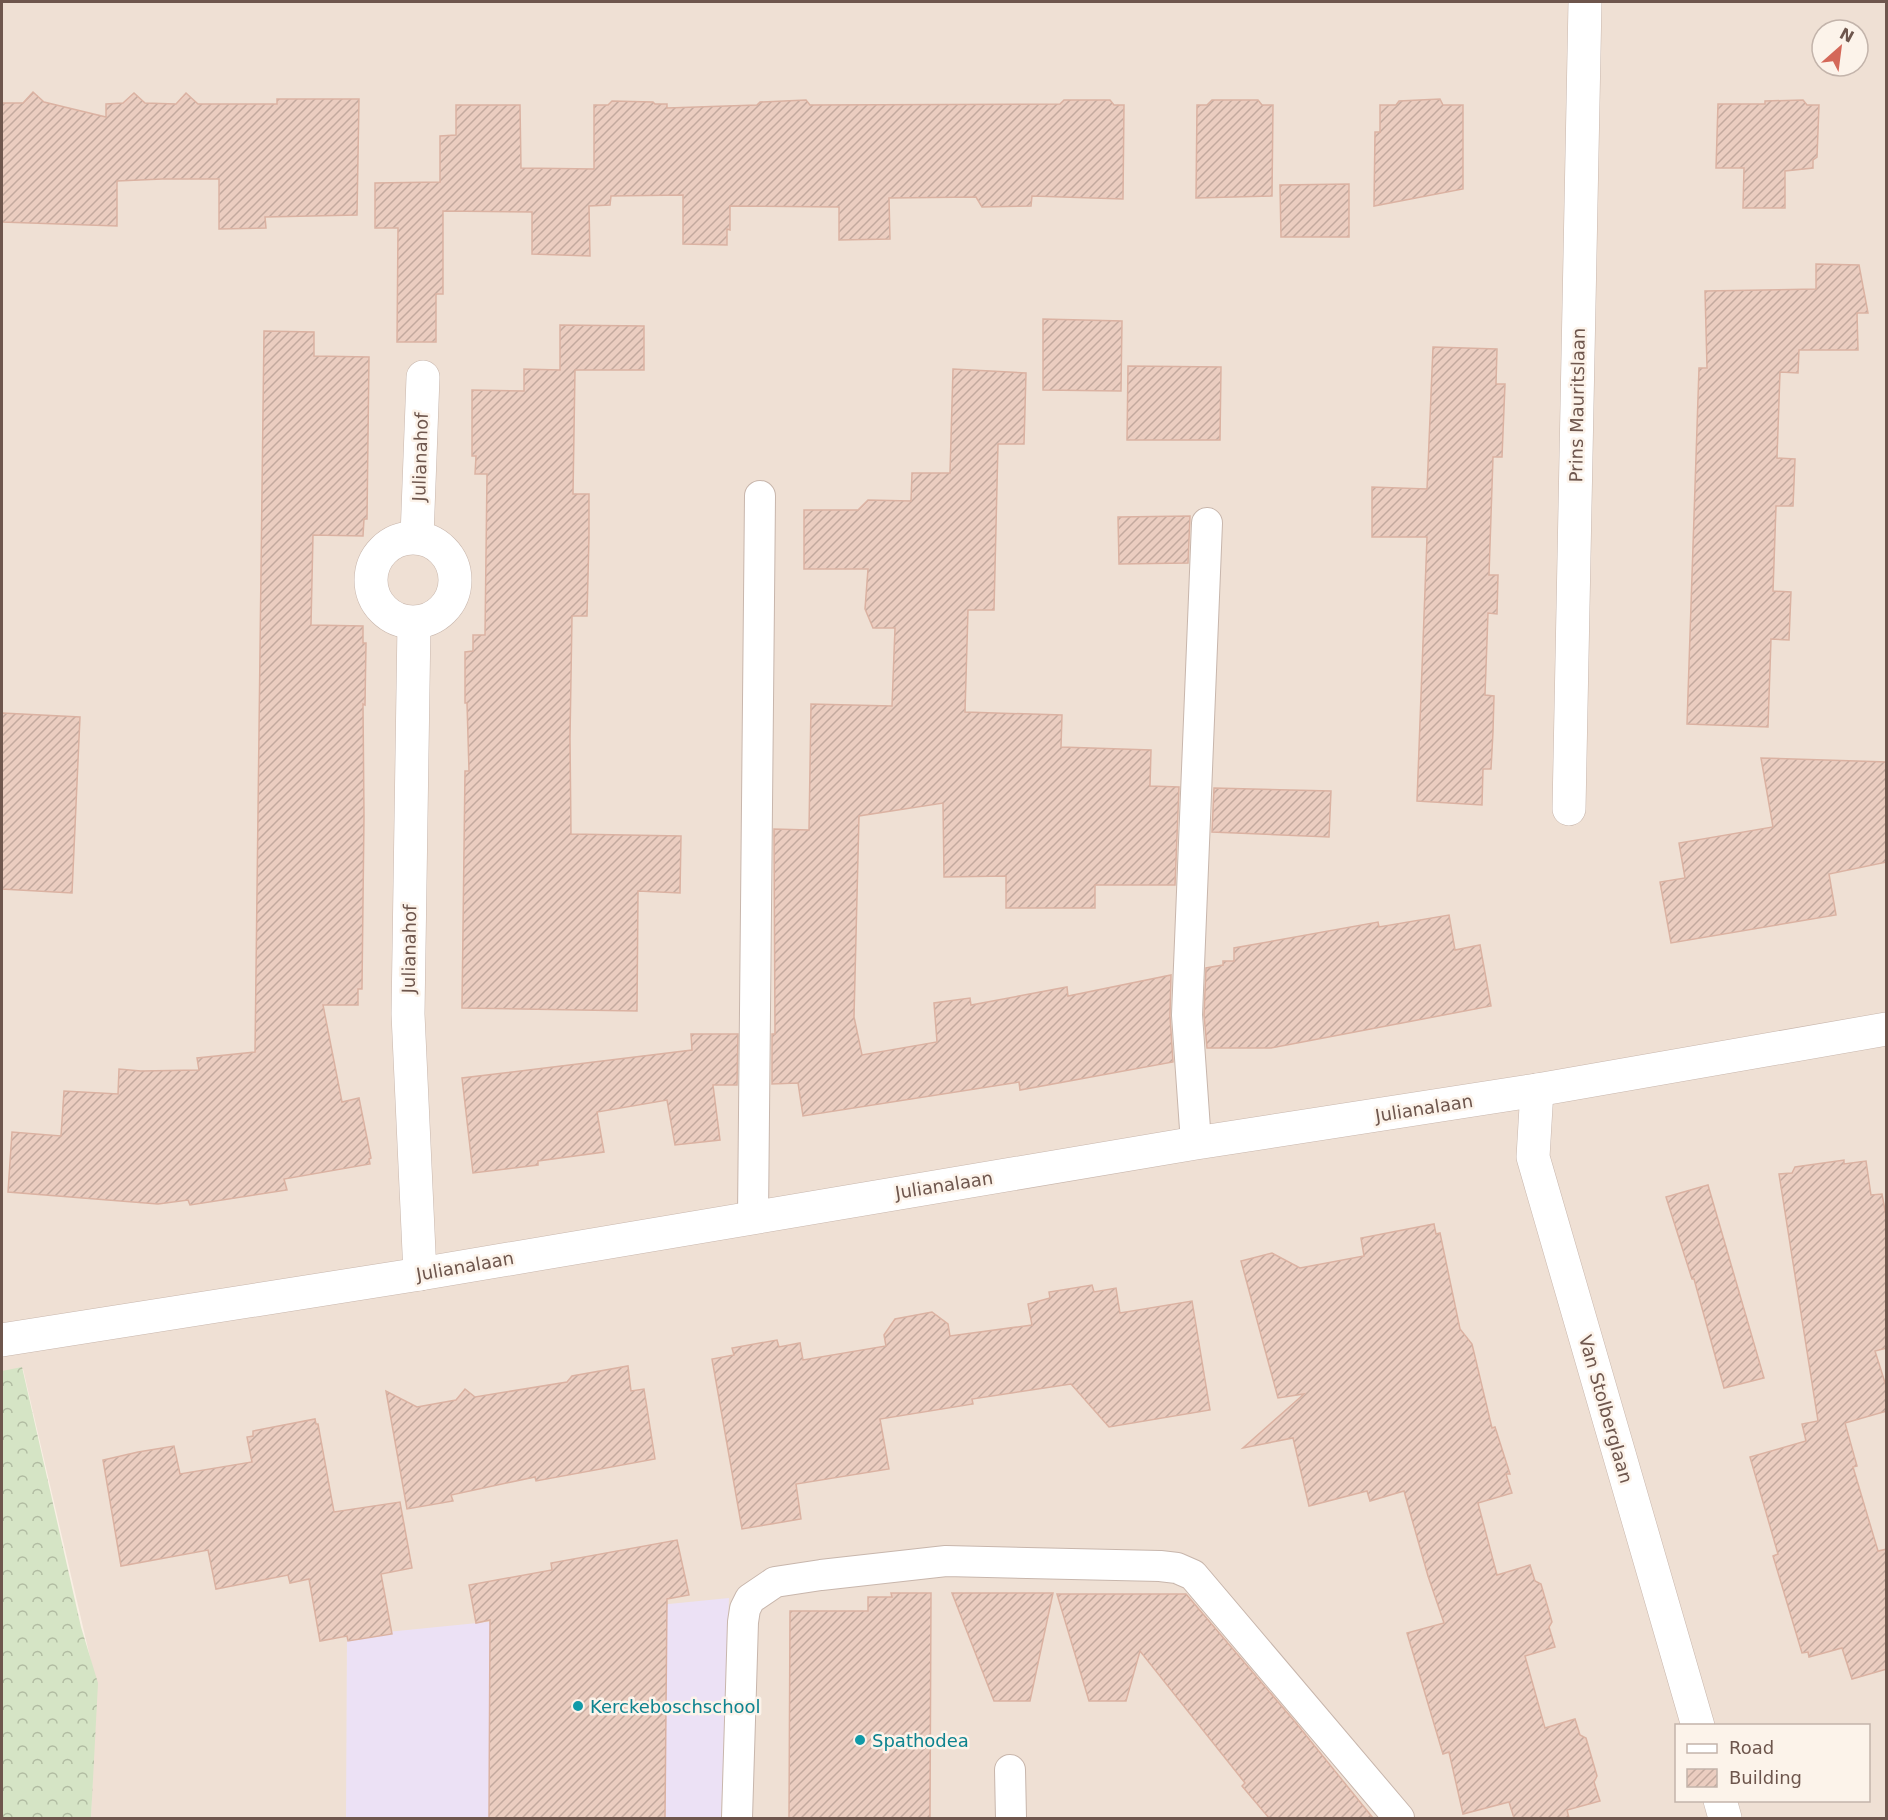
<svg xmlns="http://www.w3.org/2000/svg" width="1888" height="1820" viewBox="0 0 1888 1820" font-family="'DejaVu Sans',sans-serif">
<style>
.residential{fill:#efe0d4;fill-rule:evenodd}
.education{fill:#ece1f5}
.forest{fill:url(#forest-crowns)}
.building{fill:url(#building-hatch);stroke:#dbb2a2;stroke-width:1.5}
.lines{fill:none;stroke-linecap:round;stroke-linejoin:round}
.service-casing{stroke:#c8b6ac;stroke-width:32}
.minor-casing{stroke:#c8b6ac;stroke-width:34}
.service{stroke:#fff;stroke-width:30}
.minor{stroke:#fff;stroke-width:33}
.culture-dot{fill:#0f9aa8;stroke:#fcf3ea;stroke-width:2}
.labels{text-anchor:middle;dominant-baseline:central;stroke-width:5;stroke-linejoin:round;paint-order:stroke}
.street-label{font-size:18px;fill:#6e564d;stroke:#fcf3ea}
.culture-label{font-size:18px;fill:#0d838f;stroke:#fcf3ea;text-anchor:start}
</style>
<defs>
<pattern id="forest-crowns" width="20" height="18" patternUnits="userSpaceOnUse" patternTransform="scale(1.5)"><rect width="20" height="18" fill="#d5e4c5"/><path d="M2 6a3 3 0 1 1 6 0M12 15a3 3 0 1 1 6 0" fill="none" stroke="#b1bca2"/></pattern>
<pattern id="building-hatch" width="6" height="6" patternUnits="userSpaceOnUse" patternTransform="scale(1.5)"><rect width="6" height="6" fill="#ebcdc0"/><path d="M-1 1l2-2M0 6l6-6M5 7l2-2" fill="none" stroke="#c3a99e"/></pattern>
</defs>
<rect width="100%" height="100%" fill="#f9efe4"/>
<path class="residential" d="M2,2H1886V1818H91L96,1683L23,1369L2,1373ZM1822,30H1858V66H1822ZM1676,1726H1868V1800H1676Z"/>
<path class="education" d="M729,1598L721,1818H346L347,1636Z"/>
<path class="forest" d="M22,1367L81,1627L98,1683L91,1818H2V1371Z"/>
<g class="building">
<path d="M33,92L44,102L106,117V104L123,103L134,93L145,103L176,104L186,93L198,104H277V99H359L357,215L265,217L266,228L219,229V179H162L117,181V226L2,222V103H23Z"/>
<path d="M1440,99L1443,105H1463V189L1374,206L1375,132H1380V105H1396L1399,101Z"/>
<path d="M806,100L810,105L1060,104L1064,100H1110L1114,105H1124L1123,199L1032,196L1031,206L982,207L976,197L889,198L890,239L839,240V207L730,206V230L727,229V245L683,244V195L611,196L610,205L589,206L590,256L532,254V212L443,211V294H436V342H397L398,228H375V183L440,182V136L456,135V105H520L521,168L594,169V105H608L612,101L653,102L655,104H667V108L757,105L760,102Z"/>
<path d="M1212,100H1258L1262,105H1273L1272,196L1196,198L1197,105H1207Z"/>
<path d="M1803,100L1807,105H1819L1817,157L1813,160V168L1785,171V208H1743L1744,168H1716L1718,104H1765V101Z"/>
<path d="M1349,184V237H1281L1280,185Z"/>
<path d="M1816,264L1859,265L1868,313H1857L1858,350H1799L1798,373L1780,372L1777,458L1795,459L1794,483L1793,506H1776L1773,591L1791,592L1789,640L1771,639L1768,727L1687,724L1699,368H1707L1705,291L1816,289Z"/>
<path d="M1043,319L1122,321L1121,391L1043,390Z"/>
<path d="M560,325L644,326V370H575L573,494H589V537L587,616H572L570,738L571,834L681,836L680,893L638,891L637,1011L462,1008L465,771H469L467,703H465V652L473,651V635H485L486,554L487,474H475L476,456H472V390L524,391V369L560,370Z"/>
<path d="M264,331L314,332V356L369,357L367,519H364L363,536L313,535L311,625L363,626V643H366L365,705L363,704L364,816L362,989H358V1005H323L342,1102L359,1098L371,1158L369,1159L370,1164L284,1179L287,1190L190,1205L188,1200L158,1204L8,1192L12,1132L61,1136L64,1091L118,1094L119,1069L141,1071L199,1070L197,1058L255,1052Z"/>
<path d="M1433,347L1497,349L1496,384H1505L1502,457H1493L1489,575H1498L1497,614L1488,613L1485,695L1494,696L1493,732L1491,769H1483L1482,805L1417,801L1427,537H1372V487L1427,489Z"/>
<path d="M1128,366L1221,367L1220,440H1127Z"/>
<path d="M953,369L1026,373L1024,444H998L994,610H968L965,712L1062,715L1061,747L1151,750L1150,786L1179,787L1175,885H1095V908H1006V876L944,877L943,803L859,816L854,1017L862,1055L937,1042L934,1003L970,998L971,1005L1067,987L1068,996L1171,975L1170,1016L1173,1062L1020,1090L1019,1082L803,1116L798,1083L772,1084V1034H775L774,829L809,830L811,704L892,706L895,628H873L865,609L868,569H804V510H858L868,500L911,501L912,473H950Z"/>
<path d="M1190,516L1188,563L1119,564L1118,517Z"/>
<path d="M2,713L80,717L72,893L2,889Z"/>
<path d="M1761,758L1887,762V862L1829,874L1836,915L1671,943L1660,882L1685,878L1679,843L1773,827Z"/>
<path d="M1214,788L1331,791L1329,837L1212,832Z"/>
<path d="M1449,915L1455,950L1480,945L1491,1006L1271,1048H1207L1204,1015L1206,968L1223,965V961H1234V948L1378,922L1379,927Z"/>
<path d="M691,1034H738L737,1085H713L720,1140L675,1145L667,1100L597,1112L604,1152L538,1161V1165L473,1173L462,1078L692,1050Z"/>
<path d="M1844,1160V1164L1866,1161L1871,1195L1882,1194L1887,1221V1348L1875,1351L1887,1389V1411L1845,1423L1857,1466L1853,1467L1878,1551L1887,1549V1669L1852,1679L1842,1648L1809,1657L1808,1652L1802,1653L1773,1556L1778,1554L1750,1457L1806,1441L1802,1424L1818,1421L1779,1174L1792,1173L1795,1167Z"/>
<path d="M1708,1185L1764,1378L1724,1388L1694,1279H1692L1666,1197Z"/>
<path d="M1434,1224L1436,1234L1440,1233L1460,1329L1472,1344L1492,1428L1495,1427L1510,1474H1506L1512,1493L1478,1503L1497,1575L1530,1565L1535,1581L1541,1584L1552,1622L1549,1627L1555,1647L1525,1656L1545,1728L1575,1719L1580,1735L1586,1738L1597,1776L1594,1782L1600,1801L1567,1810L1569,1818H1514L1509,1802L1463,1814L1449,1752L1443,1754L1407,1633L1444,1623L1428,1576L1404,1491L1370,1501L1367,1491L1309,1506L1293,1438L1243,1448L1304,1394L1278,1398L1241,1261L1272,1253L1300,1268L1364,1256L1361,1238Z"/>
<path d="M1092,1285L1094,1292L1116,1288L1120,1313L1192,1301L1210,1410L1109,1427L1071,1384L972,1399L973,1404L880,1419L889,1469L796,1484L801,1519L742,1529L712,1359L734,1355L732,1348L777,1340L779,1347L800,1343L803,1360L886,1346L884,1335L895,1319L932,1312L948,1324L950,1336L1032,1325L1028,1304L1050,1298L1049,1292Z"/>
<path d="M628,1366L631,1391L644,1389L655,1459L536,1481L535,1477L451,1495L453,1501L407,1509L386,1391L417,1407L456,1400L465,1389L475,1397L567,1382L572,1376Z"/>
<path d="M315,1419L316,1424H318L334,1512L400,1502L412,1568L381,1574L392,1634L348,1641L347,1636L320,1641L309,1579L290,1583L288,1575L216,1589L208,1550L121,1566L103,1460L138,1452L174,1446L180,1474L252,1462L247,1437L253,1436V1431Z"/>
<path d="M677,1540L689,1595L667,1599L665,1818H489L490,1620L476,1623L469,1585L552,1570L551,1563Z"/>
<path d="M891,1593H931L930,1818H789L790,1611H868V1597H892Z"/>
<path d="M952,1593H1053L1030,1701H994Z"/>
<path d="M1057,1594H1186L1296,1723L1373,1818H1269L1242,1786L1245,1783L1140,1651L1126,1701H1089Z"/>
</g>
<g class="lines">
<defs>
<g id="service">
<path d="M1196,1143L1187,1015L1207,523"/>
<path d="M753,1217L760,496"/>
<path d="M1010,1770L1011,1818"/>
<path d="M737,1818L743,1622L745,1609L750,1599L775,1582L821,1575L946,1561L1160,1566L1177,1568L1193,1575L1399,1818"/>
</g>
<g id="minor">
<path d="M417,537L423,377"/>
<circle cx="413" cy="580" r="42"/>
<path d="M414,623L408,1014L420,1274"/>
<path d="M1569,809L1585,2"/>
<path d="M1537,1090L1533,1157L1698,1726"/>
<path d="M2,1340L420,1274L1196,1143L1537,1090L1886,1029"/>
<path d="M1720,1800L1725,1818"/>
</g>
</defs>
<use href="#service" class="service-casing"/>
<use href="#minor" class="minor-casing"/>
<use href="#service" class="service"/>
<use href="#minor" class="minor"/>
</g>
<g class="culture-dot">
<circle cx="578" cy="1706" r="6"/>
<circle cx="860" cy="1740" r="6"/>
</g>
<g class="labels">
<g class="street-label">
<text transform="translate(1577 405) rotate(-89)">Prins Mauritslaan</text>
<text transform="translate(420 457) rotate(-88)">Julianahof</text>
<text transform="translate(409 949) rotate(-89)">Julianahof</text>
<text transform="translate(1424 1108) rotate(-9)">Julianalaan</text>
<text transform="translate(944 1185) rotate(-9)">Julianalaan</text>
<text transform="translate(465 1266) rotate(-10)">Julianalaan</text>
<text transform="translate(1606 1409) rotate(74)">Van Stolberglaan</text>
</g>
<g class="culture-label">
<text x="590" y="1706">Kerckeboschschool</text>
<text x="872" y="1740">Spathodea</text>
</g>
</g>
<rect width="1888" height="1820" fill="none" stroke="#6e564d" stroke-width="6"/>
<rect x="1675" y="1724" width="195" height="78" fill="#fcf3ea" stroke="#c3b4ab" stroke-width="1.5"/>
<rect x="1687" y="1744" width="30" height="9" fill="#ffffff" stroke="#c3b4ab" stroke-width="1.5"/>
<text x="1729" y="1754" font-size="18" fill="#6e564d">Road</text>
<rect x="1687" y="1769" width="30" height="18" fill="url(#building-hatch)" stroke="#c3b4ab" stroke-width="1.5"/>
<text x="1729" y="1784" font-size="18" fill="#6e564d">Building</text>
<g transform="translate(1840 48) rotate(28)"><circle r="28" fill="#fcf3ea" stroke="#c3b4ab" stroke-width="1.5"/>
<path d="M0-4.5L10 22L0 15L-10 22Z" fill="#d46859"/>
<text y="-9" font-size="16" font-weight="bold" text-anchor="middle" fill="#6e564d">N</text>
</g>
</svg>
